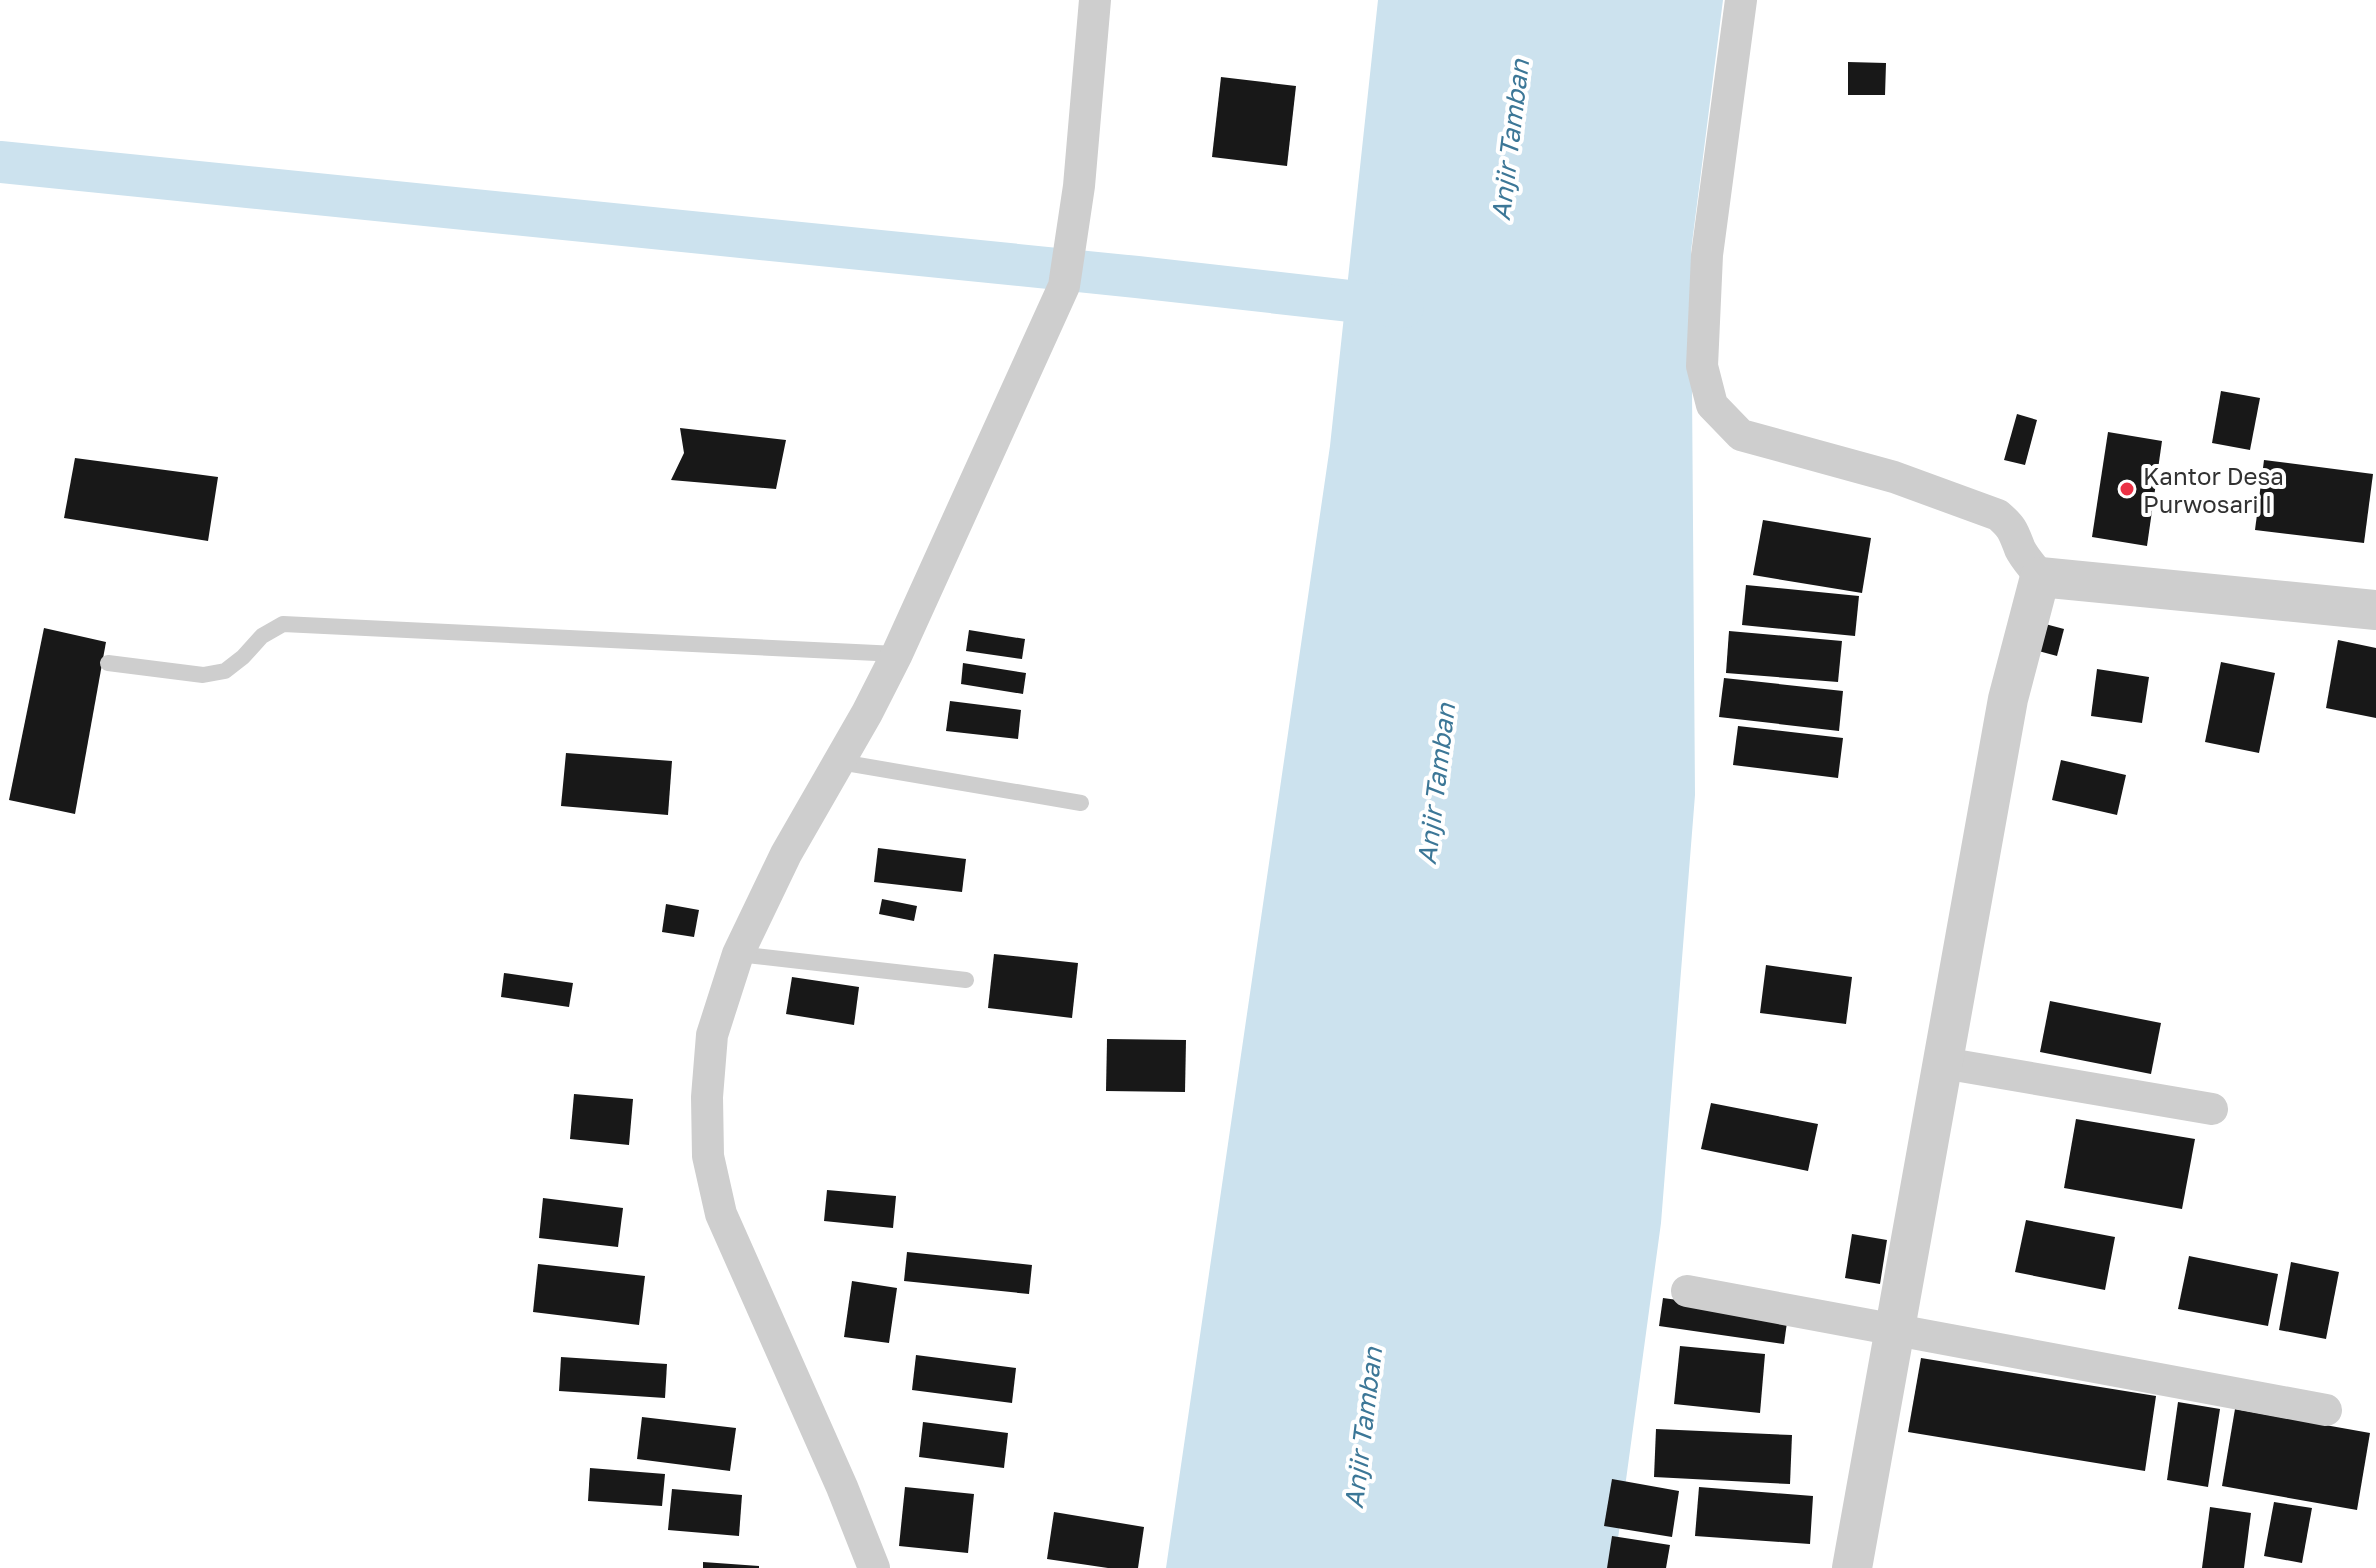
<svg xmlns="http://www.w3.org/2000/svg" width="2376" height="1568" viewBox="0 0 2376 1568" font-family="'Golos Text',sans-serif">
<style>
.water{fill:#cce2ee}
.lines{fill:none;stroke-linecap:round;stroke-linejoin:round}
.canal{stroke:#cce2ee;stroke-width:42}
.building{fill:#181818}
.service{stroke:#cecece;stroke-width:16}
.minor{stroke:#cecece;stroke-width:32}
.tertiary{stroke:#cecece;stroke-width:40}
.poi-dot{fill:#eb3145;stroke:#fff;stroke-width:3}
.labels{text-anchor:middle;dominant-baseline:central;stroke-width:8;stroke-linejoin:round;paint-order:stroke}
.poi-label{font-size:24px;fill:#313131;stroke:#fff;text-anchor:start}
.water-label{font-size:26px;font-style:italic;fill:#3c7797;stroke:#fff}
</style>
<rect width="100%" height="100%" fill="#fff"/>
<path class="water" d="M1378,0H1723L1691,251L1695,795L1661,1223L1614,1568H1166L1330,446Z"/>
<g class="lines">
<path class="canal" d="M0,162L1137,277L1403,307"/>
</g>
<g class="building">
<path d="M1848,62L1886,63L1885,95H1848Z"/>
<path d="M1221,77L1296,86L1287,166L1212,157Z"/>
<path d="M2221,391L2260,398L2250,450L2212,443Z"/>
<path d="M2017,414L2037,420L2025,465L2004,460Z"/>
<path d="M680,428L786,440L776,489L671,480L684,453Z"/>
<path d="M2108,432L2162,441L2147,546L2092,537Z"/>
<path d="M75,458L218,477L208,541L64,518Z"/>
<path d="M2264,460L2373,474L2364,543L2255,530Z"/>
<path d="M1763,520L1871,538L1862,593L1753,575Z"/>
<path d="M1746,585L1859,596L1855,636L1742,625Z"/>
<path d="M2034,621L2064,629L2057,656L2027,648Z"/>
<path d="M44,628L106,642L75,814L9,800Z"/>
<path d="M969,630L1025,639L1022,659L966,651Z"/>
<path d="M1729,631L1842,641L1838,682L1726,673Z"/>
<path d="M2338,640L2376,648V718L2326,708Z"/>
<path d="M2221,662L2275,673L2259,753L2205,742Z"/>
<path d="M963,663L1026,673L1023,694L961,684Z"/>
<path d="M2097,669L2149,677L2142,723L2091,716Z"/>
<path d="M1724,678L1843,691L1839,731L1719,717Z"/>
<path d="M950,701L1021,710L1018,739L946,731Z"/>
<path d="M1738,726L1843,738L1838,778L1733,765Z"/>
<path d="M566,753L672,761L668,815L561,806Z"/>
<path d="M2061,760L2126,775L2117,815L2052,800Z"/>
<path d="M878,848L966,859L962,892L874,882Z"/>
<path d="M882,899L917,906L914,921L879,914Z"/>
<path d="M666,904L699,910L694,937L662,932Z"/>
<path d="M994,954L1078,963L1072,1018L988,1008Z"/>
<path d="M1766,965L1852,977L1846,1024L1760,1013Z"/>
<path d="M504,973L573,983L569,1007L501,997Z"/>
<path d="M792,977L859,987L854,1025L786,1014Z"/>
<path d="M2050,1001L2161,1023L2151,1074L2040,1052Z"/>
<path d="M1107,1039L1186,1040L1185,1092L1106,1091Z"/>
<path d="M574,1094L633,1099L629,1145L570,1139Z"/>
<path d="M1711,1103L1818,1124L1808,1171L1701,1149Z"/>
<path d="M2076,1119L2195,1139L2182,1209L2064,1188Z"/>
<path d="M827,1190L896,1196L893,1228L824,1221Z"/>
<path d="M543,1198L623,1208L618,1247L539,1238Z"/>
<path d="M2026,1220L2115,1237L2105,1290L2015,1272Z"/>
<path d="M1852,1234L1887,1240L1880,1284L1845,1278Z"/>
<path d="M907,1252L1032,1265L1029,1294L904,1281Z"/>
<path d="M2189,1256L2278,1274L2268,1326L2178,1309Z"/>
<path d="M2291,1262L2339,1272L2326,1339L2279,1330Z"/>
<path d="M538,1264L645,1276L639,1325L533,1312Z"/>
<path d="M852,1281L897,1288L889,1343L844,1337Z"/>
<path d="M1663,1298L1788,1315L1784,1344L1659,1326Z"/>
<path d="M1680,1346L1765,1354L1760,1413L1674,1404Z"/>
<path d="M916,1355L1016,1368L1012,1403L912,1390Z"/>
<path d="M561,1357L667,1364L665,1398L559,1391Z"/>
<path d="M1921,1358L2156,1396L2145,1471L1908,1432Z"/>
<path d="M2178,1402L2220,1409L2208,1487L2167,1480Z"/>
<path d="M2235,1409L2370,1433L2357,1510L2222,1486Z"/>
<path d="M642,1417L736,1428L730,1471L637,1459Z"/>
<path d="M923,1422L1008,1433L1004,1468L919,1457Z"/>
<path d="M1656,1429L1792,1435L1790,1484L1654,1477Z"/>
<path d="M590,1468L665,1474L662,1506L588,1501Z"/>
<path d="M1612,1479L1679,1491L1672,1537L1604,1526Z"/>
<path d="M905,1487L974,1494L968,1553L899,1546Z"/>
<path d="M1699,1487L1813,1496L1810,1544L1695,1536Z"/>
<path d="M672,1489L742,1495L739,1536L668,1530Z"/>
<path d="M2274,1502L2312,1508L2302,1563L2264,1556Z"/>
<path d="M2210,1507L2251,1513L2244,1568H2202Z"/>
<path d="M1054,1512L1144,1527L1138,1568H1108L1047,1559Z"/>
<path d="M1612,1536L1670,1545L1666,1568H1607Z"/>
<path d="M703,1562L759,1566V1568H703Z"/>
</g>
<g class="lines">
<g class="service">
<path d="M108,663L203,675L225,671L243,657L262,636L283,624L897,654"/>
<path d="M840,762L1081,803"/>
<path d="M738,954L966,980"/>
</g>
<g class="minor">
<path d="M1741,0L1707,255L1702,366L1712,405L1741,435L1894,477L1998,515C2013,528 2013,531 2020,549C2025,559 2034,568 2040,577"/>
<path d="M1943,1063L2212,1109"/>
<path d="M1687,1291L2326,1410"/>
<path d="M874,1568L842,1487L721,1214L708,1156L707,1097L712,1035L738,954L786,854L867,713L897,654L1064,286L1079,186L1095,0"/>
</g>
<path class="tertiary" d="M1852,1568L2008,699L2040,577L2376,610"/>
</g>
<circle class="poi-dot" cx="2127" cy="489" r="8"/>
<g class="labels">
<g class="poi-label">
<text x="2143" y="475">Kantor Desa<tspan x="2143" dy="28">Purwosari I</tspan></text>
</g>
<g class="water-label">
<text transform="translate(1510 140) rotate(-83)">Anjir Tamban</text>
<text transform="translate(1436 784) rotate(-83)">Anjir Tamban</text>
<text transform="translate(1363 1428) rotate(-83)">Anjir Tamban</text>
</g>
</g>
</svg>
